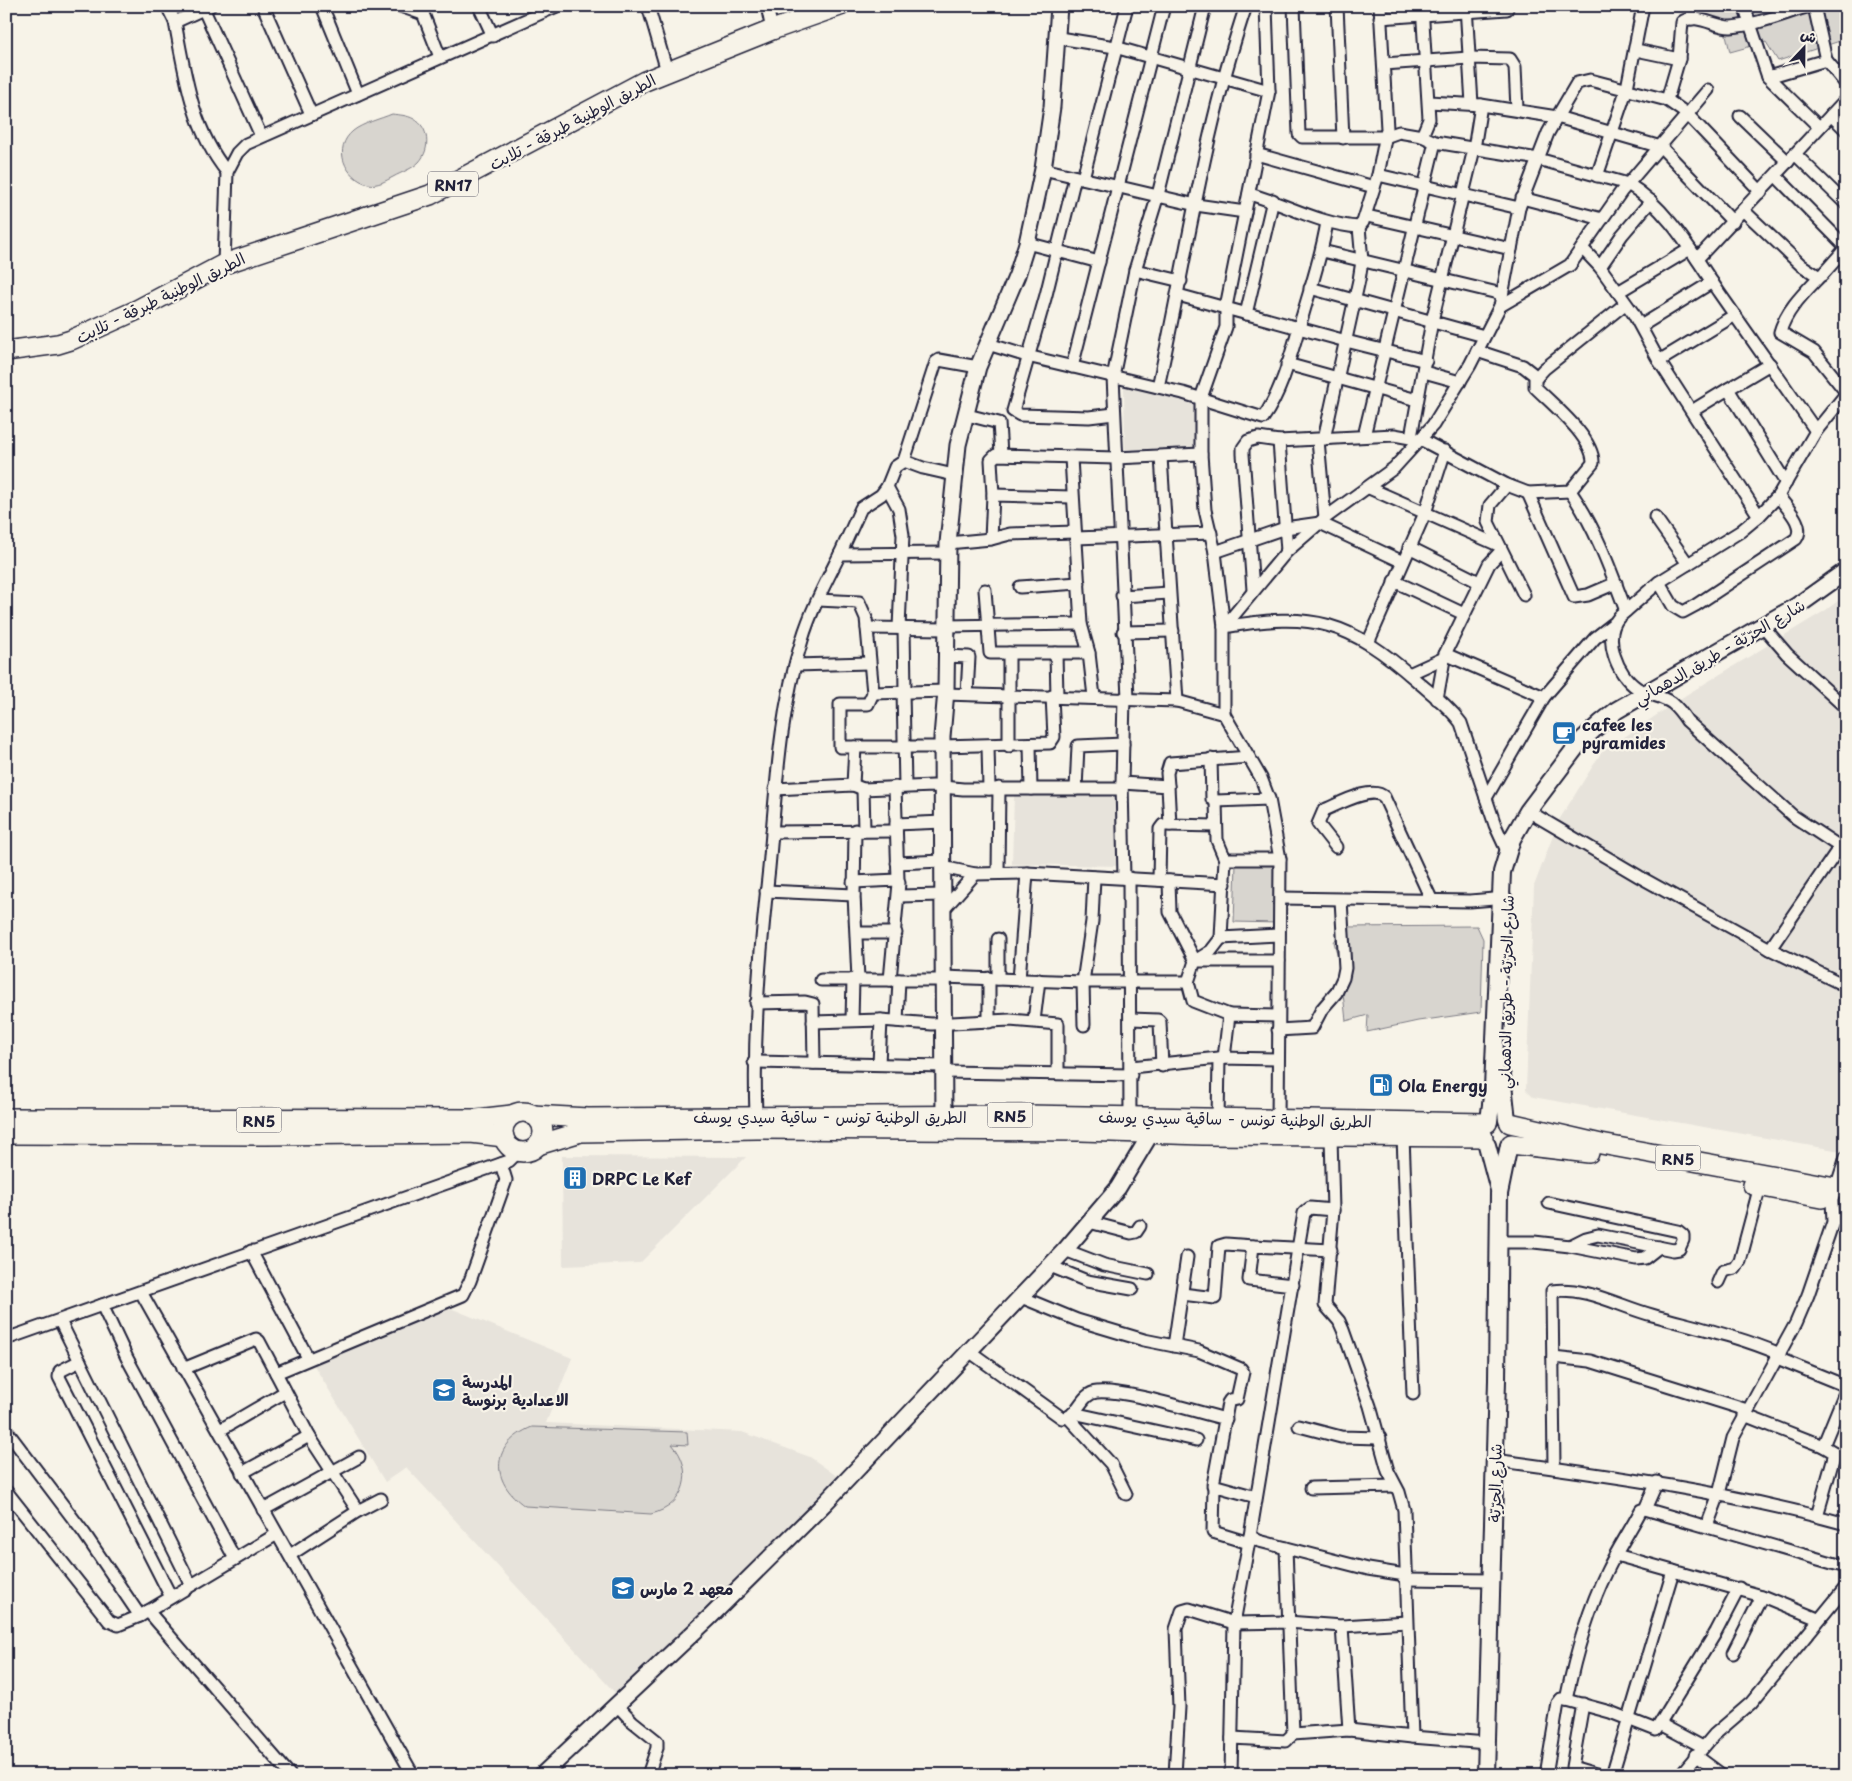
<svg xmlns="http://www.w3.org/2000/svg" width="1852" height="1781" viewBox="0 0 1852 1781" font-family="'Playpen Sans','Playpen Sans Arabic',sans-serif">
<style>
.built{fill:#e7e3db}
.green{fill:#d8d5cf;stroke:#7d7c85}
.lines{fill:none;stroke-linecap:round;stroke-linejoin:round}
.minor-casing{stroke:#22223b;stroke-width:15}
.tertiary-casing{stroke:#22223b;stroke-width:19}
.secondary-casing{stroke:#22223b;stroke-width:20}
.primary-casing{stroke:#22223b;stroke-width:22}
.minor{stroke:#f7f3e8;stroke-width:11}
.tertiary{stroke:#f7f3e8;stroke-width:15}
.secondary{stroke:#f7f3e8;stroke-width:16}
.primary{stroke:#f7f3e8;stroke-width:19}
.labels{text-anchor:middle;dominant-baseline:central;stroke-width:4.5;stroke-linejoin:round;paint-order:stroke}
.shield{fill:#f7f3e8;stroke:#62616f;stroke-width:1}
.shield-label{font-size:15px;font-weight:bold;fill:#22223b}
.street-label{font-size:16px;fill:#22223b;stroke:#f7f3e8}
.poi-label{font-size:16px;font-weight:bold;fill:#22223b;stroke:#f7f3e8;text-anchor:start}
</style>
<rect width="100%" height="100%" fill="#f7f3e8"/>
<filter id="ink" filterUnits="userSpaceOnUse"><feTurbulence type="fractalNoise" baseFrequency=".02" numOctaves="2"/><feDisplacementMap in="SourceGraphic" scale="10" xChannelSelector="R" yChannelSelector="G"/><feConvolveMatrix kernelMatrix="1 2 1 2 8 2 1 2 1" color-interpolation-filters="sRGB"/></filter>
<g filter="url(#ink)">
<g class="built">
<path d="M1124,385L1199,403L1200,450L1125,453Z"/>
<path d="M1846,595V1152L1533,1097L1526,1090L1534,886L1559,820L1601,753L1686,695L1826,610Z"/>
<path d="M1014,795L1123,797L1121,866L1012,864Z"/>
<path d="M562,1156L746,1157L640,1263L563,1266Z"/>
<path d="M448,1307L572,1358L546,1423L742,1432L810,1457L841,1479L618,1696L406,1467L385,1482L312,1362Z"/>
</g>
<g class="green">
<path d="M1695,6H1846V39L1778,61L1766,42L1730,52L1725,30L1694,17Z"/>
<path d="M392,114C399,115 407,115 414,119C429,127 431,149 419,162C412,169 402,172 393,177C385,181 378,186 368,184C345,178 332,148 353,131C363,123 380,119 392,114Z"/>
<path d="M1236,864L1281,865L1279,923L1234,922Z"/>
<path d="M1477,926L1483,939L1481,1012L1418,1021L1367,1032L1368,1015L1346,1021L1340,965L1334,942L1337,937L1339,927Z"/>
<path d="M532,1427L687,1432L688,1445L672,1444C695,1470 686,1506 651,1514L525,1506C489,1481 491,1444 532,1427Z"/>
</g>
<g class="lines">
<defs>
<g id="minor">
<path d="M167,6L175,22"/>
<path d="M210,6L175,22C185,75 192,129 227,172"/>
<path d="M263,6L311,114"/>
<path d="M322,6L358,94"/>
<path d="M400,6L423,14"/>
<path d="M420,6L440,57"/>
<path d="M479,6L493,36"/>
<path d="M648,6L667,71"/>
<path d="M767,6L772,30"/>
<path d="M1294,6L1299,134L1302,137H1385L1399,132L1422,136L1429,119L1422,6"/>
<path d="M1337,6L1343,138"/>
<path d="M1466,6L1472,104"/>
<path d="M1744,6L1768,77L1818,126"/>
<path d="M1814,6L1826,60"/>
<path d="M204,10L261,136"/>
<path d="M1380,18L1507,9"/>
<path d="M1692,19L1693,6"/>
<path d="M1059,38L1115,47L1269,91"/>
<path d="M1636,50L1679,59"/>
<path d="M1384,64L1469,58L1510,59L1515,67L1517,109"/>
<path d="M1768,77L1826,60L1846,84"/>
<path d="M1667,100L1679,59L1682,22C1695,12 1717,28 1731,27C1757,25 1785,13 1810,6"/>
<path d="M1831,115L1846,130"/>
<path d="M1740,116L1788,162"/>
<path d="M1422,136L1435,142L1538,159L1628,184C1668,208 1694,256 1720,294C1752,339 1784,385 1816,431"/>
<path d="M1256,154L1374,187"/>
<path d="M1796,155L1846,204"/>
<path d="M1043,169L1196,205L1245,212L1269,91L1266,6"/>
<path d="M1378,175L1519,208"/>
<path d="M1597,176L1627,88L1643,6"/>
<path d="M1776,176L1846,247"/>
<path d="M1075,177L1046,295L1013,411L1020,415L1089,417L1114,414"/>
<path d="M1083,178L1127,6"/>
<path d="M1249,194C1286,204 1321,225 1359,227L1363,222L1378,175L1387,129L1380,6"/>
<path d="M1522,198L1602,219"/>
<path d="M1744,211L1801,265L1818,276L1822,275L1846,248"/>
<path d="M1245,212L1226,307V327L1201,398V454L1205,510L1215,552L1224,627V714L1261,778L1269,799L1280,859L1278,1124"/>
<path d="M1367,216L1511,249"/>
<path d="M1733,222L1661,147L1557,117L1577,83L1590,80L1667,100L1687,114L1761,192"/>
<path d="M1027,243L1099,262"/>
<path d="M1582,248L1600,267L1633,313L1659,361L1759,516"/>
<path d="M1322,251L1502,294"/>
<path d="M1697,259L1846,99"/>
<path d="M224,264L227,172L237,153L246,144L557,6"/>
<path d="M1600,267L1622,235L1651,201"/>
<path d="M1135,270L1181,281"/>
<path d="M1820,276C1805,292 1786,310 1780,332L1814,352L1846,392"/>
<path d="M1310,288L1484,336"/>
<path d="M1618,292L1690,249"/>
<path d="M1178,295L1346,341L1426,361"/>
<path d="M1500,306L1570,265L1621,192L1708,90"/>
<path d="M1246,314L1273,200"/>
<path d="M1641,326L1712,282"/>
<path d="M988,344L1027,356L1183,393L1263,418C1284,388 1292,349 1303,314C1312,283 1322,254 1327,222"/>
<path d="M1477,351L1523,366L1537,377"/>
<path d="M1659,361L1735,315"/>
<path d="M1287,364L1417,400"/>
<path d="M1770,364L1728,389L1786,483"/>
<path d="M1072,367L1164,6"/>
<path d="M1424,372L1460,382"/>
<path d="M1158,387C1186,260 1204,130 1246,6"/>
<path d="M1846,394L1816,431L1778,496L1759,516L1741,531L1659,582L1619,617C1602,637 1617,675 1637,688C1648,695 1662,696 1672,703C1678,708 1683,715 1687,721L1793,816L1846,851"/>
<path d="M1692,411L1728,389"/>
<path d="M967,415L999,423L1001,454"/>
<path d="M1364,436L1435,142"/>
<path d="M1411,437L1432,321L1474,149L1481,105"/>
<path d="M1324,439L1359,280L1362,261L1359,227"/>
<path d="M1318,440L1325,518"/>
<path d="M1279,441L1287,551"/>
<path d="M1161,457L1177,701"/>
<path d="M1071,458L1081,624L1089,653L1094,697"/>
<path d="M904,461L923,468L954,475"/>
<path d="M1507,485L1490,505L1488,522L1524,595"/>
<path d="M887,487L899,509L903,535L899,628"/>
<path d="M1369,488L1498,545"/>
<path d="M1570,491C1595,526 1611,571 1626,611"/>
<path d="M1528,493L1574,597L1588,595L1616,583"/>
<path d="M993,495L991,460L996,455L1116,458L1201,454"/>
<path d="M1655,517L1688,564"/>
<path d="M1076,538L1211,533"/>
<path d="M991,539L993,495L1072,497"/>
<path d="M948,543L991,539L1010,534L1075,532"/>
<path d="M1409,547L1479,582"/>
<path d="M1215,552L1285,528L1320,523L1403,562"/>
<path d="M840,554L861,508L881,495L887,487L895,467L904,461L936,362L939,360L978,367"/>
<path d="M1394,581L1464,614"/>
<path d="M1659,582L1673,606L1683,612L1696,605L1796,539C1806,525 1786,507 1778,496"/>
<path d="M1020,587L1079,583"/>
<path d="M985,590L990,653H1089"/>
<path d="M1253,590L1243,454V448L1248,441L1258,438L1279,441L1394,435L1422,440L1507,485L1528,493L1570,491L1593,463C1594,438 1552,404 1535,387V379L1544,369L1625,304"/>
<path d="M1122,596L1169,593"/>
<path d="M818,600L859,602L866,618L873,693L868,704H840V747H942"/>
<path d="M946,626L1081,624"/>
<path d="M1224,627L1287,551L1325,518L1394,468L1433,425L1470,365L1500,306L1519,208L1548,133L1557,117L1481,105L1429,102"/>
<path d="M1224,627C1313,611 1349,621 1417,681C1432,694 1449,706 1461,723L1495,825L1508,853"/>
<path d="M867,628L946,629"/>
<path d="M904,628L905,691"/>
<path d="M1123,632L1173,631"/>
<path d="M1768,632L1787,654L1846,708"/>
<path d="M1368,643L1425,513L1445,451"/>
<path d="M1009,653V746"/>
<path d="M1056,653L1057,697"/>
<path d="M1445,654L1544,697L1595,638L1613,624"/>
<path d="M945,656L969,657L967,694"/>
<path d="M795,665L869,663"/>
<path d="M1409,674L1444,658"/>
<path d="M903,691L905,786"/>
<path d="M873,693L946,691"/>
<path d="M945,694L1177,701L1224,714"/>
<path d="M1128,698L1113,377L1135,270L1158,195L1205,6"/>
<path d="M1437,699L1445,654L1489,564L1501,551"/>
<path d="M1030,745L1031,789"/>
<path d="M942,746L1050,743L1054,737L1052,696"/>
<path d="M988,746L989,789"/>
<path d="M1211,759L1212,799L1216,801L1269,799"/>
<path d="M1122,783L1168,786L1170,825L1216,826"/>
<path d="M853,785L855,747"/>
<path d="M1168,786L1167,773L1170,763L1249,757"/>
<path d="M895,787L898,880"/>
<path d="M775,789L853,785L863,789L933,786L963,789H1122"/>
<path d="M863,789L864,830"/>
<path d="M1076,789L1078,746L1123,744"/>
<path d="M1486,798L1544,697"/>
<path d="M1216,801L1217,840L1225,859"/>
<path d="M1528,811L1640,877L1770,949L1846,986"/>
<path d="M896,824L943,822"/>
<path d="M855,830L854,895L858,979"/>
<path d="M772,832L896,831"/>
<path d="M1336,847L1318,824L1324,810C1339,804 1372,785 1384,797L1432,901"/>
<path d="M897,863L942,861"/>
<path d="M942,867L975,874L1027,873L1225,884"/>
<path d="M998,872L999,788"/>
<path d="M1124,878L1122,783L1124,698"/>
<path d="M1129,878L1130,1122"/>
<path d="M1159,880L1160,829L1163,825H1170"/>
<path d="M1169,881L1170,912L1195,961H1279"/>
<path d="M853,882L898,880L899,883L890,980"/>
<path d="M766,891L854,895"/>
<path d="M899,896L943,895"/>
<path d="M1281,898L1470,901L1506,898"/>
<path d="M944,909L975,874"/>
<path d="M857,933H896"/>
<path d="M1278,935L1221,938L1225,859H1280"/>
<path d="M1221,938L1211,951L1195,961L1188,982L1193,1001L1229,1015"/>
<path d="M1770,949L1839,848"/>
<path d="M943,977L1083,982H1188"/>
<path d="M998,979V939"/>
<path d="M821,980H944"/>
<path d="M1019,980L1027,873"/>
<path d="M756,1003L805,1002L813,1004L814,1063"/>
<path d="M1131,1019L1158,1020L1160,1022L1162,1066"/>
<path d="M852,1020L853,979"/>
<path d="M897,1021L899,980"/>
<path d="M1034,1021L1039,980"/>
<path d="M813,1022L881,1020L932,1024L1010,1020L1058,1024V1073"/>
<path d="M989,1022V978"/>
<path d="M1084,1025L1083,982L1092,921L1094,877"/>
<path d="M1278,1030L1312,1028L1322,1009L1336,993L1343,978L1345,968L1341,900"/>
<path d="M1224,1058L1229,1015L1278,1016"/>
<path d="M754,1062L943,1066"/>
<path d="M879,1064L881,1020"/>
<path d="M1131,1067L1219,1058L1277,1059"/>
<path d="M944,1072L1131,1075"/>
<path d="M756,1116C753,1033 760,951 769,868C776,792 779,713 802,640C811,610 826,582 840,554L948,553"/>
<path d="M1218,1120L1219,1058"/>
<path d="M1331,1137L1333,1210L1325,1305L1339,1321L1343,1330L1370,1406L1388,1471L1399,1492L1404,1510L1412,1737L1487,1743"/>
<path d="M1403,1137L1413,1394"/>
<path d="M1333,1210L1310,1208L1304,1213L1250,1536L1259,1541L1368,1569L1405,1575"/>
<path d="M1089,1222L1131,1233L1136,1232L1140,1226"/>
<path d="M1499,1242H1534L1570,1246L1586,1238L1598,1235L1673,1250L1679,1249L1683,1240V1235L1678,1231L1549,1203"/>
<path d="M1570,1246L1636,1259L1645,1258L1659,1247"/>
<path d="M1065,1250L1104,1265L1148,1274"/>
<path d="M251,1251L308,1358"/>
<path d="M1050,1266L1087,1281L1132,1289"/>
<path d="M1718,1282L1723,1271L1735,1268L1740,1261L1760,1186"/>
<path d="M1293,1285L1249,1280L1253,1246L1331,1250"/>
<path d="M141,1292L413,1775"/>
<path d="M1182,1294L1215,1298L1219,1246L1226,1244L1253,1246"/>
<path d="M1021,1297L1077,1320L1144,1340L1199,1351L1241,1369L1243,1372L1237,1399L1230,1400L1228,1403L1213,1485L1256,1497"/>
<path d="M102,1305L127,1358L235,1559"/>
<path d="M60,1321L191,1585"/>
<path d="M6,1339L509,1161L519,1151"/>
<path d="M1174,1346L1187,1257"/>
<path d="M969,1351L1062,1418C1078,1419 1080,1393 1097,1392C1130,1390 1192,1411 1226,1419"/>
<path d="M1553,1357L1590,1361L1747,1410"/>
<path d="M1777,1358L1846,1386"/>
<path d="M80,1361L60,1371L59,1377L171,1597"/>
<path d="M183,1369L256,1339L259,1341L276,1373"/>
<path d="M1073,1413L1196,1440"/>
<path d="M1744,1415L1823,1446L1835,1453L1817,1516"/>
<path d="M1068,1417L1111,1464L1126,1494"/>
<path d="M1299,1426L1341,1437L1380,1438"/>
<path d="M6,1430L84,1533L140,1616L277,1534"/>
<path d="M220,1430L285,1392"/>
<path d="M1823,1446L1846,1390"/>
<path d="M1494,1460C1613,1476 1730,1492 1846,1524"/>
<path d="M1554,1468L1552,1291C1585,1286 1621,1307 1652,1315C1695,1327 1738,1336 1780,1354"/>
<path d="M242,1473L309,1436"/>
<path d="M1214,1487L1213,1532L1249,1543"/>
<path d="M1311,1488L1395,1486"/>
<path d="M6,1491L109,1621L118,1625L140,1616"/>
<path d="M1645,1509L1846,1567"/>
<path d="M263,1510L359,1457"/>
<path d="M358,1511L309,1436L276,1373L463,1295L470,1281L506,1180L501,1164"/>
<path d="M1707,1526L1719,1494L1733,1438L1796,1323L1808,1295L1833,1222L1832,1200L1846,1157"/>
<path d="M290,1555L358,1511L381,1499"/>
<path d="M1616,1555L1762,1596L1818,1619"/>
<path d="M1405,1579L1492,1580"/>
<path d="M148,1611L290,1775"/>
<path d="M1342,1626L1349,1730"/>
<path d="M1733,1653L1762,1596"/>
<path d="M1566,1700L1610,1712L1656,1730L1716,1632L1739,1588"/>
<path d="M1583,1704L1572,1767L1599,1775"/>
<path d="M617,1705L632,1721L657,1741V1748L648,1775"/>
<path d="M1660,1724L1703,1747"/>
<path d="M1293,1734L1349,1730L1412,1737"/>
<path d="M1232,1738L1286,1741L1293,1734L1286,1548"/>
<path d="M1695,1755L1722,1775"/>
<path d="M1175,1775L1179,1707L1176,1629L1182,1611L1189,1609L1234,1623L1287,1622L1342,1626L1407,1622"/>
<path d="M1231,1775L1234,1623L1250,1536"/>
<path d="M1546,1775L1558,1703L1561,1699L1566,1700C1575,1656 1587,1612 1607,1571C1617,1550 1630,1531 1641,1510L1645,1509L1657,1482"/>
<path d="M1612,1775L1673,1571"/>
<path d="M1680,1775L1714,1735L1751,1703L1846,1587"/>
</g>
<g id="tertiary">
<path d="M944,1125L942,737L946,691L948,543L958,445L978,367L1017,275L1027,243L1043,169L1052,107L1059,6"/>
<path d="M542,1775L710,1617L824,1504L1065,1250L1118,1188L1156,1125"/>
</g>
<g id="secondary">
<path d="M1502,1076L1507,1120"/>
<path d="M1489,1121L1493,1088L1502,872L1512,839L1528,811L1580,742L1602,722L1617,710L1797,606L1846,571"/>
<path d="M1487,1145L1499,1190"/>
<path d="M1486,1775L1497,1380L1499,1194L1509,1145"/>
</g>
<g id="primary">
<path d="M6,351L58,344L71,340L135,311L224,264L430,195L645,81L772,30L840,6"/>
<circle cx="523" cy="1132" r="20"/>
<path d="M532,1115L588,1118L1026,1115L1487,1123"/>
<path d="M6,1118L477,1119L512,1115"/>
<path d="M1510,1123L1601,1144L1846,1189"/>
<path d="M6,1134L266,1135L471,1133L504,1137"/>
<path d="M1511,1144L1589,1153"/>
<path d="M538,1145L581,1132L757,1129L1081,1131L1203,1135L1483,1137"/>
<path d="M1753,1185L1822,1198"/>
</g>
</defs>
<use href="#minor" class="minor-casing"/>
<use href="#tertiary" class="tertiary-casing"/>
<use href="#secondary" class="secondary-casing"/>
<use href="#primary" class="primary-casing"/>
<use href="#minor" class="minor"/>
<use href="#tertiary" class="tertiary"/>
<use href="#secondary" class="secondary"/>
<use href="#primary" class="primary"/>
</g>
</g>
<defs>
<symbol id="cafe-square" viewBox="-11 -11 22 22"><rect x="-9" y="-9" width="18" height="18" rx="4" fill="#1f6fb2" stroke="#f7f3e8"/><path d="M-5.5-4.5H6V0H3Q3 3.5 0 3.5H-2.5Q-5.5 3.5-5.5 0ZM3-3.2v2h1.7v-2ZM-6 4.5H4V6H-6Z" fill="#fff"/></symbol>
<symbol id="fuel-square" viewBox="-11 -11 22 22"><rect x="-9" y="-9" width="18" height="18" rx="4" fill="#1f6fb2" stroke="#f7f3e8"/><path d="M-5.5-6h7V0h2V4h1.3V-2.5L3-4.5l.8-.8L6-3V5H2.5V1h-1V6h-7ZM-4.2-4.7v3.2H.2V-4.7Z" fill="#fff"/></symbol>
<symbol id="building-square" viewBox="-11 -11 22 22"><rect x="-9" y="-9" width="18" height="18" rx="4" fill="#1f6fb2" stroke="#f7f3e8"/><path d="M-4-6H4V6H1V3H-1V6H-4ZM-2.5-4.3h1.7v1.8h-1.7ZM.8-4.3h1.7v1.8H.8ZM-2.5-1h1.7V.8h-1.7ZM.8-1h1.7V.8H.8Z" fill="#fff"/></symbol>
<symbol id="school-square" viewBox="-11 -11 22 22"><rect x="-9" y="-9" width="18" height="18" rx="4" fill="#1f6fb2" stroke="#f7f3e8"/><path d="M0-5L7-2L0 1L-7-2ZM-4 1L0 2.5L4 1V4Q0 6-4 4Z" fill="#fff"/></symbol>
</defs>
<g fill-rule="evenodd">
<use href="#cafe-square" x="1550" y="719" width="28" height="28"/>
<use href="#fuel-square" x="1367" y="1071" width="28" height="28"/>
<use href="#building-square" x="561" y="1164" width="28" height="28"/>
<use href="#school-square" x="430" y="1376" width="28" height="28"/>
<use href="#school-square" x="609" y="1574" width="28" height="28"/>
</g>
<g class="labels">
<g class="shield">
<rect x="428" y="171.5" width="50" height="25" rx="4"/>
<rect x="987.5" y="1102.5" width="45" height="25" rx="4"/>
<rect x="236.5" y="1107.5" width="45" height="25" rx="4"/>
<rect x="1655.5" y="1145.5" width="45" height="25" rx="4"/>
</g>
<g class="shield-label">
<text x="453" y="184">RN17</text>
<text x="1010" y="1115">RN5</text>
<text x="259" y="1120">RN5</text>
<text x="1678" y="1158">RN5</text>
</g>
<g class="street-label">
<text transform="translate(572 121) rotate(-28)">الطريق الوطنية طبرقة - تلابت</text>
<text transform="translate(160 297) rotate(-26)">الطريق الوطنية طبرقة - تلابت</text>
<text transform="translate(1719 651) rotate(-30)">شارع الحرّيّة - طريق الدهماني</text>
<text transform="translate(1505 992) rotate(-89)">شارع الحرّيّة - طريق الدهماني</text>
<text x="830" y="1116">الطريق الوطنية تونس - ساقية سيدي يوسف</text>
<text transform="translate(1235 1118) rotate(1)">الطريق الوطنية تونس - ساقية سيدي يوسف</text>
<text transform="translate(1494 1483) rotate(-89)">شارع الحرّيّة</text>
</g>
<g class="poi-label">
<text x="1582" y="724">cafee les<tspan x="1582" dy="18">pyramides</tspan></text>
<text x="1398" y="1085">Ola Energy</text>
<text x="592" y="1178">DRPC Le Kef</text>
<text x="462" y="1381">المدرسة<tspan x="462" dy="18">الاعدادية برنوسة</tspan></text>
<text x="640" y="1588">معهد 2 مارس</text>
</g>
</g>
<rect width="1852" height="1781" fill="none" stroke="#f7f3e8" stroke-width="25"/>
<rect x="12" y="12" width="1827" height="1756" fill="none" stroke="#22223b" stroke-width="2" filter="url(#ink)"/>
<g transform="translate(1804 48) rotate(22)" stroke="#f7f3e8" stroke-width="4" paint-order="stroke">
<path d="M0-4L9 19L0 12L-9 19Z" fill="#22223b"/>
<text y="-8" font-size="14" font-weight="bold" text-anchor="middle" fill="#22223b">ش</text>
</g>
</svg>
